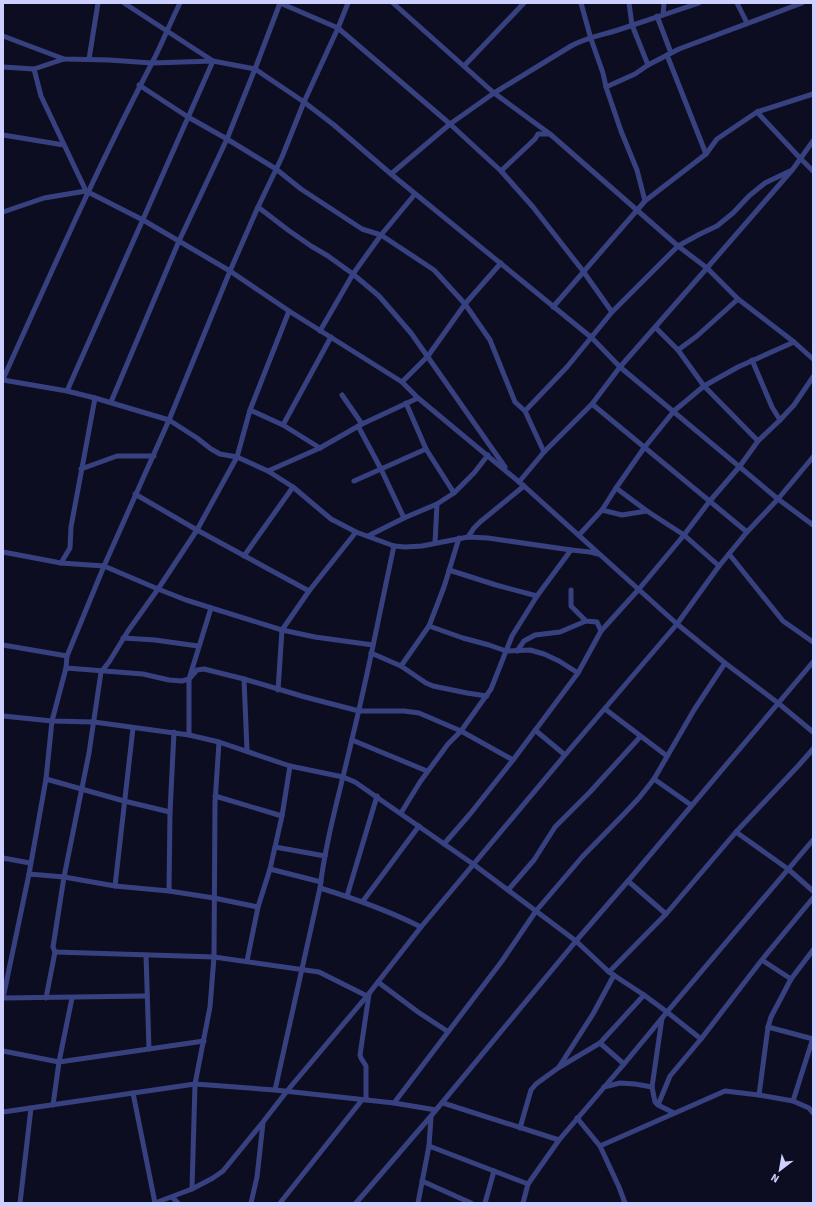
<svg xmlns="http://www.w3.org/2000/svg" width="816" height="1206" viewBox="0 0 816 1206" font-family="'Source Sans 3',sans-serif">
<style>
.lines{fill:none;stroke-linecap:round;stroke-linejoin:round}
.minor{stroke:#384180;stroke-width:5}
</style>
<rect width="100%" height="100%" fill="#0d0d21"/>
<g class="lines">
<g class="minor">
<path d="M280,3L338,28L450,124L501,171L533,207L583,271L612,312"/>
<path d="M393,3L494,93L550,134L678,246L707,268L738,299L794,342L813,359"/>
<path d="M581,3L591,39L603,73L606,87L621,131L637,170L645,201"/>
<path d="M629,3L632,25L648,65"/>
<path d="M737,3L746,21V24"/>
<path d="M663,15L664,3"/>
<path d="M657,16L671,53"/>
<path d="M3,36L64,59L109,60L152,63L213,61L255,69L304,102L334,125L391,174L592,338L620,367L778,499L813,525"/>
<path d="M667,55L706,154"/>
<path d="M64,59L34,69L41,96L86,191L143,220L230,271L289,311L402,382L418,398L524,486L677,624L725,663L778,703L813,732"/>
<path d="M89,59L98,3"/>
<path d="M464,66L524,3"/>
<path d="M3,67L34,69"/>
<path d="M139,85L188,117L227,139L276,169L301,189L362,229L381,235L434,270L465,304L490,340L515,402L525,411"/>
<path d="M606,87L635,74L648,65L679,49L802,3"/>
<path d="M757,112L800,158L813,171"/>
<path d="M3,135L64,145"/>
<path d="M501,171L535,139L538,134H550"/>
<path d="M391,174L450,124L494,93L571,46C585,38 602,35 618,30C645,21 672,12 699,3"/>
<path d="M258,207L288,230L311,246L328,256L353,274L379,296L411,333L505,467"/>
<path d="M3,212L44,198L86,191"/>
<path d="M553,307L645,201L706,154L717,139L757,112L813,94"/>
<path d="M655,327L678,350L704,386L758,441"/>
<path d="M320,331L353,274L381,235L415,194"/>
<path d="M678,350L697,336L738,299"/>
<path d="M752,360L772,407L780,420"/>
<path d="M3,379C51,273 98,166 152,63C162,44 170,23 180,3"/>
<path d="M3,380L67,391L95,398L169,420L197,438L211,449L220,454L237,457L268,471L293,487L331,519L356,532L394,546L405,547L422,546L468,537L488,538L571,550L590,552L598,554"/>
<path d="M402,382L428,356L465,304L501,263"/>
<path d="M67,391L213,61L124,3"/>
<path d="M342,395L362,424"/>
<path d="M111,402L179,241L227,139L255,69L280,3"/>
<path d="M406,403L426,449"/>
<path d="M592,404L747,532"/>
<path d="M250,410L283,425L320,448"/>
<path d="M283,425L331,337"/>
<path d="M358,426L381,469L404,518"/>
<path d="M544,452L525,411L567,367L612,312L678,246L700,234L717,226L733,213L749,196L765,183L790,171"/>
<path d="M81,469L117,456H154"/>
<path d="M268,471L320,448L362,424L418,398"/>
<path d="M354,481L426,449L454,493"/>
<path d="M519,482L544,452L592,404L620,367L707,268L793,169L813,141"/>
<path d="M616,488L647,511L684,535L719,566"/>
<path d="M135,494L197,530L309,591"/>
<path d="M602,510L622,515L647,511"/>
<path d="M579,535L602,510L616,488L644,448L674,411L704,386L738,367L794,342"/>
<path d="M368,536L404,518L437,504L454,493L474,473L488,455"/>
<path d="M468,537L474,528L480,522L524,486"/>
<path d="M435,543L437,504"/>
<path d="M3,552L61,563L104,566L158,589L186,600L282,630L315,637L373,645"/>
<path d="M729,554L783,621L813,642"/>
<path d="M244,556L293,487"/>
<path d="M61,563L70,548L71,527L95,398"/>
<path d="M449,570L496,585L537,596"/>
<path d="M571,590V606L586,621L597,622L601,631"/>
<path d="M429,626L463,638L489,645L506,651L530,650L544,654L559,661L578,673"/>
<path d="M123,638L155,640L198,646"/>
<path d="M3,645L67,656"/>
<path d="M517,651L524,641L535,635L560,632L586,621"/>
<path d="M371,653L401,666L426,683L433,686L467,693L487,696"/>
<path d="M401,666L429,626L444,587L459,538"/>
<path d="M66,668L143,674L169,680L182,681L189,679L197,670L204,669L244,679L305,697L359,711H404L419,713L461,731L513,760"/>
<path d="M244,679L247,750"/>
<path d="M278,690L282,630L309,591L356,532"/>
<path d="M605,709L667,756"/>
<path d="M3,716L52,721L94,722L189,735L219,742L290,766L343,777L355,782L473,864L576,941L609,972L644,995L667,1012L701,1039"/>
<path d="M535,730L565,755"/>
<path d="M189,735V679L211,608"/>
<path d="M352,740L427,771"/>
<path d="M46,779L124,801L170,812"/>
<path d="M654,779L691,805"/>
<path d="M215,796L282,816"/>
<path d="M401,813L420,782L448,744L461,731L491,689L512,636L537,596L571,550"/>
<path d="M736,832L788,869L813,891"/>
<path d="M444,844L470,814L513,760L578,673L601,631L639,589L684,535L709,502L740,466L758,441L780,420L794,405L813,377"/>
<path d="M275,847L325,856"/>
<path d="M3,858L30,863"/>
<path d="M270,869L321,882"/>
<path d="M29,874L64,877L115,886L169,891L214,898L258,907"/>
<path d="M628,881L666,914"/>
<path d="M115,886L133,728"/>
<path d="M320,888C356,899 387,910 421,927"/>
<path d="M508,890L534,860L555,827L590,792L640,737"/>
<path d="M169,891L170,812L174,732"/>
<path d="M347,896L377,796"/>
<path d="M363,901L419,826"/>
<path d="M55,952L214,957L319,972L367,996"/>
<path d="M146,955L149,1049"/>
<path d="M762,960L791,979"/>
<path d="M247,961L258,907L270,869L282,816L290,766"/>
<path d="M609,972L666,914L736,832L799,765L813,749"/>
<path d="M378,982L418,1012L447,1031"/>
<path d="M3,998L29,874L46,779L52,721L66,668L67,656L104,566L169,420L230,271L258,207L282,157L304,102L338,28L348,3"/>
<path d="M3,998L147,996"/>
<path d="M46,998L55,952L53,947L64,877L89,753L101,672L109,662L128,631L158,589L197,530L237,457L250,410L289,311"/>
<path d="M662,1018L652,1087L655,1102L658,1105L674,1113"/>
<path d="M768,1027L813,1039"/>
<path d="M600,1043L624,1064"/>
<path d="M3,1051L59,1062L204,1041"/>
<path d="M559,1067L593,1014L614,975"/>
<path d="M604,1087L620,1083L635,1084L652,1087"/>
<path d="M275,1090L320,888C326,838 341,788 352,739C368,675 380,610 394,546"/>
<path d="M133,1093L155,1203"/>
<path d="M759,1095L768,1027L771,1017L791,979L813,950"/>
<path d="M366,1100V1066L361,1058L360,1055L369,994"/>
<path d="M793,1101L813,1038"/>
<path d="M394,1103L502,961L536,911L583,856L623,815L639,798L654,779L694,710L725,663"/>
<path d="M443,1103L559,1140"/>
<path d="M53,1105L59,1062L72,998"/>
<path d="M658,1105L670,1076L701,1039L761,961L813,898"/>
<path d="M3,1112L195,1084L275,1090L394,1103L436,1110"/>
<path d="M577,1118L600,1146L619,1187L625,1203"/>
<path d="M520,1128L531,1090L536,1084L558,1068L600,1043L644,995"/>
<path d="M429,1146L528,1184"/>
<path d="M600,1146L725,1091L759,1095L793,1101L809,1108L813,1113"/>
<path d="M422,1181L471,1203"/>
<path d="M192,1189L195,1084L210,1007L214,957L215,803L219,742"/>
<path d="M172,1197L178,1203"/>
<path d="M20,1203L31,1108"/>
<path d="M155,1203L192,1189L213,1178L223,1171L263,1122L287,1091L367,996L421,927L565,755L677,624L719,566L747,532L778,499L813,457"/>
<path d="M251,1203L257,1177L263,1123"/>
<path d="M280,1203L362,1100"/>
<path d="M356,1203L431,1116L576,941L628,881L813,662"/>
<path d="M418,1203L429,1146L431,1117"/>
<path d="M485,1203L494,1171"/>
<path d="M523,1203L528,1184L559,1140L624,1064L667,1012L813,840"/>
</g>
</g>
<rect width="816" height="1206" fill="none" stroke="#cdd0ff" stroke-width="8"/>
<g transform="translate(780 1170) rotate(211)" stroke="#0d0d21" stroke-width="3" paint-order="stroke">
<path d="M0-3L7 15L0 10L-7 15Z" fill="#cdd0ff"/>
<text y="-6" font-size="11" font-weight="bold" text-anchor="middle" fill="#cdd0ff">N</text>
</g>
</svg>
